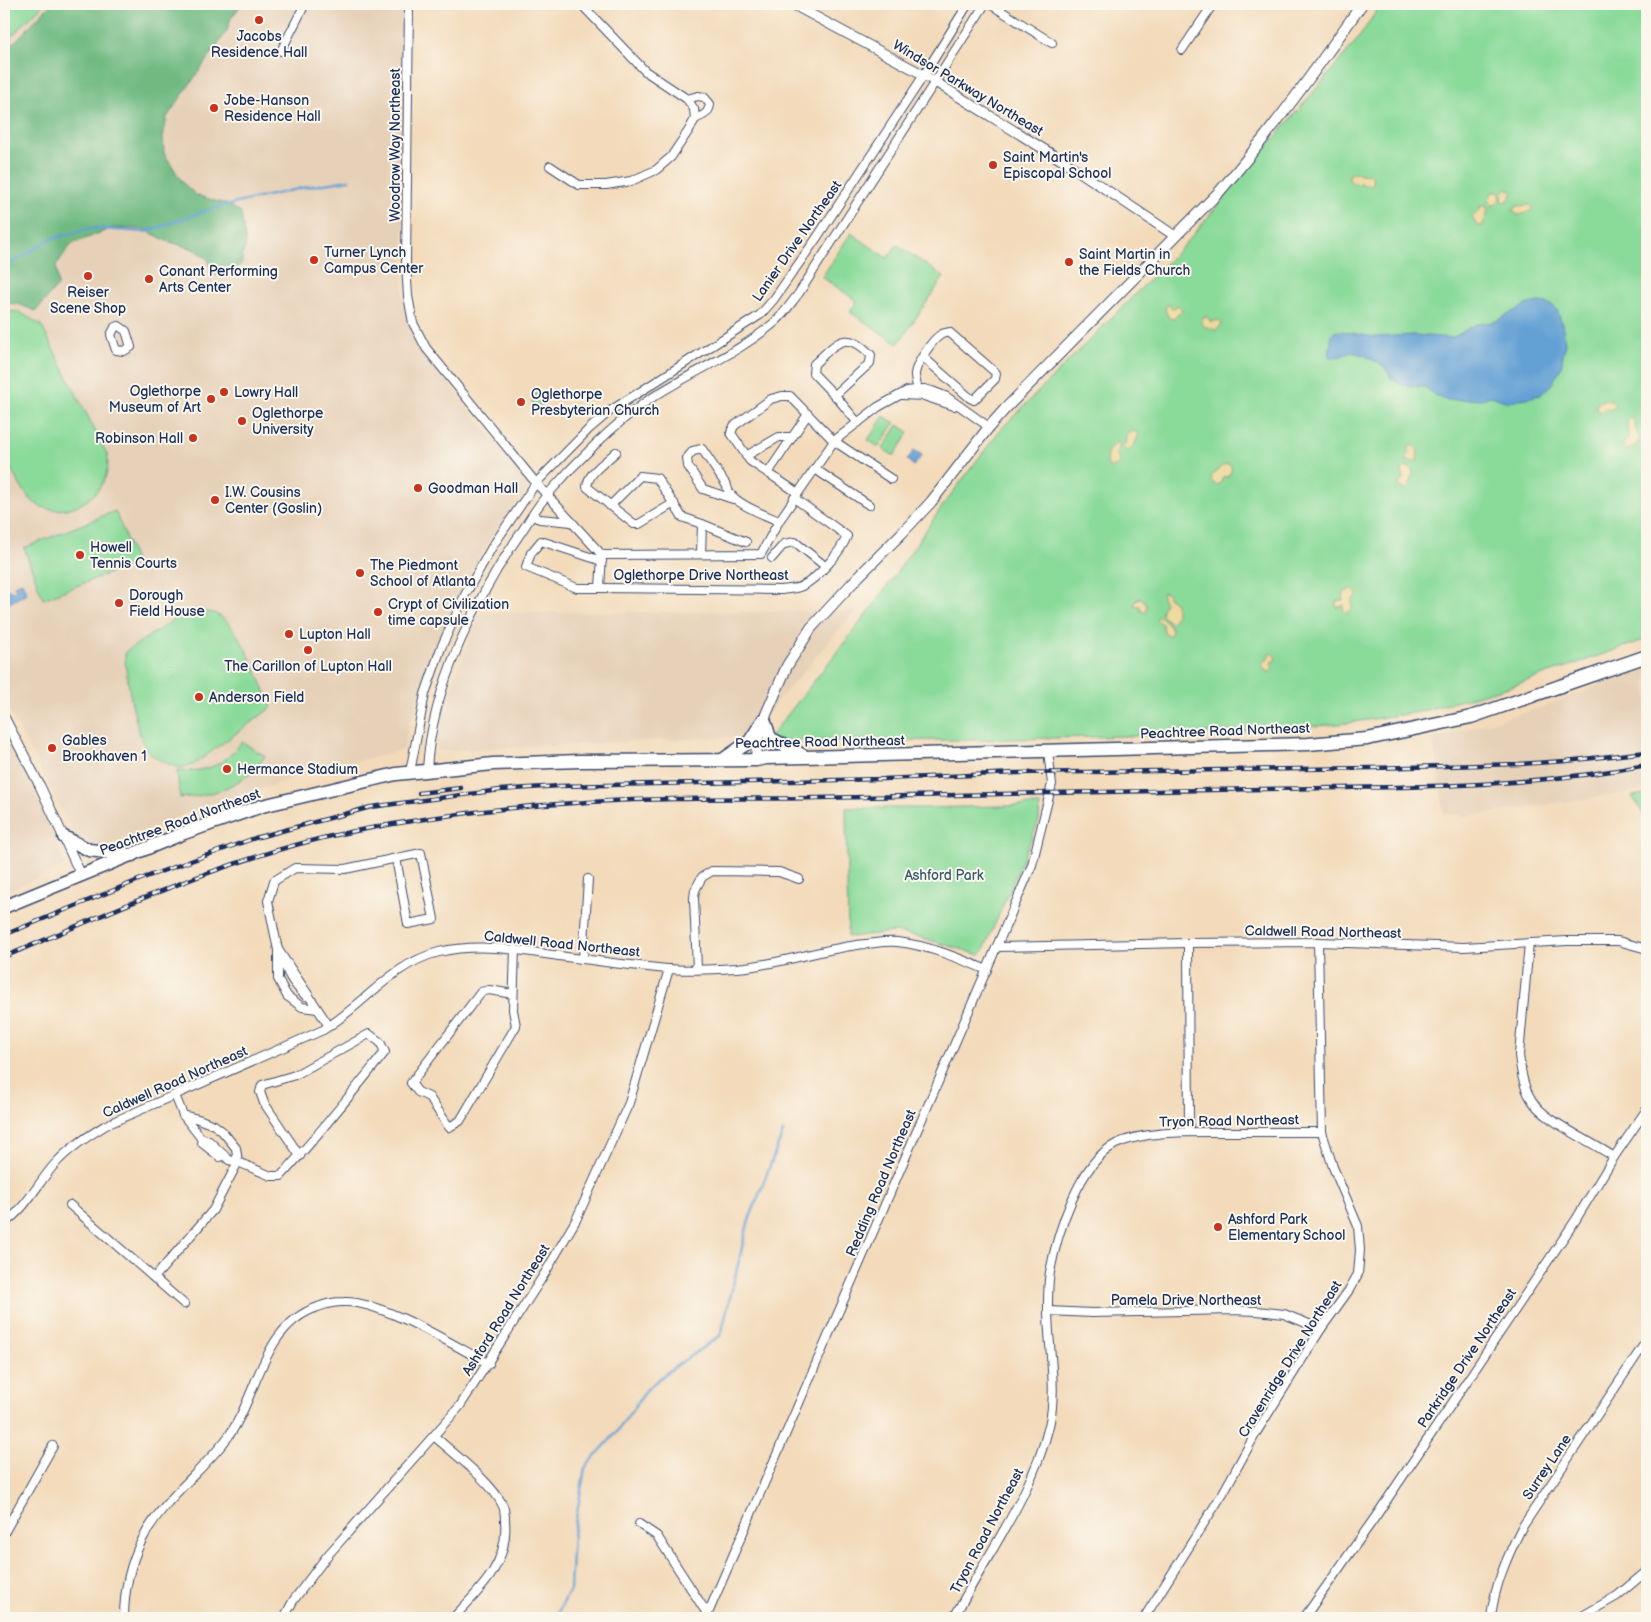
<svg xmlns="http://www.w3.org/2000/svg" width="1651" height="1622" viewBox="0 0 1651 1622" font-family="'Balsamiq Sans',sans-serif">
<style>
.built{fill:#e6d0b7}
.green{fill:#8ada9a;stroke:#52847c}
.forest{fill:#6fba82;stroke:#457470}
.sand{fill:#eeda9e;stroke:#84847e}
.water{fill:#64a0d4;stroke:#406899}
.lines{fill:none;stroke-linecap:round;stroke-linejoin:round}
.stream{stroke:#64a0d4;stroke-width:2.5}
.minor-casing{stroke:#3b496c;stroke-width:10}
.tertiary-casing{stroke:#3b496c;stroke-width:11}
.secondary-casing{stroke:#3b496c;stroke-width:12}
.trunk-casing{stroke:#3b496c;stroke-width:15}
.minor{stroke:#fff;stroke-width:8}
.tertiary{stroke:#fff;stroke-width:9}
.secondary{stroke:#fff;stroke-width:10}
.trunk{stroke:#fff;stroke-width:12}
.rail-casing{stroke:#1b2f5e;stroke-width:4.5}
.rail{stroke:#fbf7ec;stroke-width:2.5;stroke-dasharray:8;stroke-linecap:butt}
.poi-dot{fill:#c8321e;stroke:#fbf7ec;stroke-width:2}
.labels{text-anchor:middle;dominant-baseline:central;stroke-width:4;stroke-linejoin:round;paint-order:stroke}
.poi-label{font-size:14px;fill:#1b2f5e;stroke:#fbf7ec;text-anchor:start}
.street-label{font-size:14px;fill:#1b2f5e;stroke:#fbf7ec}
.park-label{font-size:14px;fill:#375a6d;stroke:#fbf7ec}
</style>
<rect width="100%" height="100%" fill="#fbf7ec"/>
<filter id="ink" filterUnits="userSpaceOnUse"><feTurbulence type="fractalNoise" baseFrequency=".02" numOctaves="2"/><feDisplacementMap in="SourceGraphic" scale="10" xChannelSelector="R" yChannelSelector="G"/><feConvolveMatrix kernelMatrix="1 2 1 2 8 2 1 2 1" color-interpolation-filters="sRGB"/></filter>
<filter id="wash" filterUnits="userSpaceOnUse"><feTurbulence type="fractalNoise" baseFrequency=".0096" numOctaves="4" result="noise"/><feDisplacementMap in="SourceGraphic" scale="20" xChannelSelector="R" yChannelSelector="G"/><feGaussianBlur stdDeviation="1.12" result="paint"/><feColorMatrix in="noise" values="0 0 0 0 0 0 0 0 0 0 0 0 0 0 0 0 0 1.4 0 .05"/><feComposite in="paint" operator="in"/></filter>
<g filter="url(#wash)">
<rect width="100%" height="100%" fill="#f3daba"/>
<g class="built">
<path d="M4,4H406L403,303L408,318L428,358L531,484L487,544L462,589L429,669L410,722L403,750L306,774L195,810L85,855L4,700Z"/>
<path d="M855,611L748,736L440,751L432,741L476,619L461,613Z"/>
<path d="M1647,667V790L1467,816L1444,813L1433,739L1537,709Z"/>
<path d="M4,731L21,762L53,831L65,866L4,892Z"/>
</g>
<g class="green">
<path d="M4,4H44L4,44Z"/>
<path d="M1381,4H1647V639L1509,687L1418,712L1348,723L1286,729L1164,735L982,740L774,741L770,737L877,601L946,501L1000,430L1187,242L1358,39Z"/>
<path d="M851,233L887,258L897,245L944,277L898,344L850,312L857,301L822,277Z"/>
<path d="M4,311L19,312L41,325L108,456C108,463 108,471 105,478C95,503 63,518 38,505C24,497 11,470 5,455C1,445 4,428 4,417C4,382 1,345 4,311Z"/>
<path d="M541,393V405H533V394Z"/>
<path d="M884,416L895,423L879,447L868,440Z"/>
<path d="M898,425L909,432L894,456L883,449Z"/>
<path d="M115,511L136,563L43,599L24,548Z"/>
<path d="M192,612C200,612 208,611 216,614C240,624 261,683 272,707L193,765C188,766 182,768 178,767C168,765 154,758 147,750C137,737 124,670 125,652L181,615Z"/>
<path d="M242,742L265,756C245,785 213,796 180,798L177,771C209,771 222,767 242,742Z"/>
<path d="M1647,794V820L1632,796Z"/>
<path d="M1040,805L1039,821L983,952L980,955L916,936L895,932L848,937L846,808H926Z"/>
</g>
<path class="forest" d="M51,4H242L231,18L227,31L167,117L163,137L164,153L183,183L196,195L229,205L241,213L246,245L242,255V263L227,277L213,275L210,269L208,259L193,249L167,241L143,229L112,228L70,245L56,266L58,285L36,311L18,304L4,303V53Z"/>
<g class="sand">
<path d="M1352,173L1372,175L1373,183L1371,185L1367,184L1365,186L1362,183L1354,184L1349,180V175Z"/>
<path d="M1507,188L1513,192L1508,201L1502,202L1503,192Z"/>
<path d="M1492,192H1499L1501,198L1499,201L1495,205H1492L1488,201Z"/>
<path d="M1530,205L1533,207C1530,213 1524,214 1518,215L1513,211L1514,209L1518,206Z"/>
<path d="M1481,206H1486C1490,213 1485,220 1482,226H1477L1472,217L1479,211Z"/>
<path d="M1169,304L1172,309L1178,305L1182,309L1181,312L1173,319L1169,318L1165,310L1167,305Z"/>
<path d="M1203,317H1207L1211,322L1219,320L1222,325L1216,330L1205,327L1201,322Z"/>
<path d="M1603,400L1611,401L1615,405L1613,409L1609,410L1606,408L1600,412L1597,410L1596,406L1597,403Z"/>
<path d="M1629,419H1633L1639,438L1637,444L1629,450H1625L1623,443L1628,438L1627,421Z"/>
<path d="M1132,431L1138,433C1138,440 1133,448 1127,451L1122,446L1126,443L1125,440L1127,434Z"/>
<path d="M1117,442L1120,446L1116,454L1119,459V465L1112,468L1108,466C1104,454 1107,450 1117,442Z"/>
<path d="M1412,445L1418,450L1417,460L1415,462L1408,461L1406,458L1409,453V447Z"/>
<path d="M1229,464L1232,468L1229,476L1223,477L1220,484L1216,485L1212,482L1211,477C1216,472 1221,464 1229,464Z"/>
<path d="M1405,467H1408L1413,471C1412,478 1412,483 1407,489L1404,490L1398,485L1403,479L1402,470Z"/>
<path d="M1349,590H1353L1357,594V597L1352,600V610L1346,613L1343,610L1344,605L1337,608L1336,604L1337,601L1343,600L1344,593Z"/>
<path d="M1163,592L1167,593L1168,597L1176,603V616L1172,622H1169L1161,613L1165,603L1162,597Z"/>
<path d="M1140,598L1144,600L1147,606L1145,613L1141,611L1140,606L1134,605L1136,600Z"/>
<path d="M1158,616C1163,617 1171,625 1172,632L1169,636L1165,634L1162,624L1156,620Z"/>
<path d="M1272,653L1276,657L1275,661L1271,662L1273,669L1270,672L1266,671L1262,665L1263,662L1268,659L1269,654Z"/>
</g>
<g class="water">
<path d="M1539,302L1546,303L1552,305L1557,310L1563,326L1565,343L1561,368L1551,385L1540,395L1508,402L1491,396L1481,399L1446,400L1436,396L1425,387L1402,385L1391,378L1384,366L1364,355L1352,352L1332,359L1329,356L1332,333L1339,331L1375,337L1414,335L1452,338L1476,324L1494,322L1528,304Z"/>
<path d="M914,450L922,455L914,466L907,460Z"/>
<path d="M22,582L27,593L10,603L9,600L5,602L4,592L9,589L11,592L16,590L14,585Z"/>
</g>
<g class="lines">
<g class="stream">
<path d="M4,268L51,239L91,228L145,232L211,209L306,187L349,180"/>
<path d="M555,1618L570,1590L573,1535L585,1468L616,1433L648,1388L666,1373L721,1335L748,1223L783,1132"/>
</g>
</g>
</g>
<g filter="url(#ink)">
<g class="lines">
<defs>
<g id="minor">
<path d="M409,4L406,263L408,296L413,323L426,348L536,483L602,555L761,554L779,521L834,441L878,407L907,391L924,389L932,391L947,397L989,427"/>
<path d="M990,4L1052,43"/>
<path d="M1182,50L1213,4"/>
<path d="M281,51L305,4"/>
<path d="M687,99L698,96L704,97L710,104C709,114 703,115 695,119"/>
<path d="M550,166L579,185H606L631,181L656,170L671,157L689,130L695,119L694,109L687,99L645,71L581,4"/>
<path d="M119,326L126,331L131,347L124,351L116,350L111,335L115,327Z"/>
<path d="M917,386C916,382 915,377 915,374C916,364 933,338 942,334C944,333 947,333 949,332L996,373L995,379L974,400L970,398L923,357"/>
<path d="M835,395L870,363L871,355C845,328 836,344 814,364L813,373L838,399L858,423"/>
<path d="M902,395L924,396L954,406"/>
<path d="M616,452C606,462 588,472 587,487L634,524H639L674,503"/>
<path d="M746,456L779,437H792"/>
<path d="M815,469L869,505"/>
<path d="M768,473L808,414"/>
<path d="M798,493L750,461L731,433L734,426L771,399L782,396H790L834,441L891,479"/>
<path d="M733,499L703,489L688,466L687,458L693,451L702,449L727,486C728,502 765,515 779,521"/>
<path d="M610,506L640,476L657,478L682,517L702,524"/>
<path d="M532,516L540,519L572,522"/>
<path d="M701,554L702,524L746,542"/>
<path d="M772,558L784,544L795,542L825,566"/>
<path d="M602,561L541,541L531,553L526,567L577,588H600L602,555"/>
<path d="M600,588L782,590C788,589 796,589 802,586C817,579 841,552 847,536L794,498"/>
<path d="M427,770C431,689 476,597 522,531C530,519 538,505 548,494C575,463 613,425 647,401C688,373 737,355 775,322C784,314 791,303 799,293L985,4"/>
<path d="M410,772L425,694L441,648L465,595L492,547L536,483L589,429L610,411L760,315L774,299L816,239L924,75L968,4"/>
<path d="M1188,943L1189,1132"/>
<path d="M1529,943L1519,1055C1521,1073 1524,1092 1536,1106C1552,1124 1592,1142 1614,1157"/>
<path d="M997,947L1188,943L1318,942L1464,947L1567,941H1618L1647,949"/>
<path d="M279,951L329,1026"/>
<path d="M283,958C286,974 295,986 306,996"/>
<path d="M583,959L588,879"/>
<path d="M697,969L694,898L695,890L702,877L712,871L779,872L799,879"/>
<path d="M513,994L489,990L481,992L411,1083L418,1092L429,1097L449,1127L460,1121L516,1026L513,1010L515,949"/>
<path d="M317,1009L302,1007L287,996L278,979V950L268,901L274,881L295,868L345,869L421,853L434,919L408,924L396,858"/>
<path d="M175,1095L183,1115L201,1138L202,1143L220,1157"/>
<path d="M201,1138L209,1141L229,1160L238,1162L271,1176H281C318,1136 351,1094 385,1052L380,1042L369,1034L295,1075L262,1085L260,1092L264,1103L300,1156"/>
<path d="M70,1205L184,1304"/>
<path d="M4,1223C25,1210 38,1183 54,1165C69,1148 87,1137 106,1125L323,1030C363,1006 391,964 439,952C482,942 524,951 566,957C600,961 634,966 668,969C690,971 714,969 736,968C780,965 822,948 866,944C876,943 887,941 897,942C927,945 958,958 987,970"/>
<path d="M154,1278L213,1210L238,1162L236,1148L222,1131L214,1125L198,1119L183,1115"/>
<path d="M1048,1311L1092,1313L1232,1310L1257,1311L1284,1314L1321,1329"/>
<path d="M434,1436C454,1454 492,1482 503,1506C505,1511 505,1517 505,1521C509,1564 480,1590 453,1618"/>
<path d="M639,1524L657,1536L708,1615"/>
<path d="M4,1533L53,1446"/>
<path d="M124,1618C124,1590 130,1563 143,1538C163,1499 202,1472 228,1437C258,1396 262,1325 318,1307C325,1304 336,1302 344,1302C383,1301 453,1345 489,1364"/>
<path d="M284,1618L293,1601L327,1556L460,1406L545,1273L576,1220L629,1103L669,969"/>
<path d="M706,1618L1032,865L1052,784L1048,751"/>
<path d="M954,1618C986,1555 1032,1496 1049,1426C1058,1388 1048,1347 1048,1309C1048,1297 1048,1283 1050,1272C1057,1234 1079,1162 1116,1144C1146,1130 1194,1132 1228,1132C1259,1132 1291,1132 1322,1132"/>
<path d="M1144,1618L1223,1493L1256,1433L1321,1329L1349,1290L1358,1274L1360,1250L1358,1226L1333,1167L1322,1132L1318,942"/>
<path d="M1304,1618L1376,1516L1575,1221L1614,1157L1647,1109"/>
<path d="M1491,1618C1494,1587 1507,1557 1521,1529L1647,1340"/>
<path d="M1579,1618L1617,1596L1647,1571"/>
</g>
<g id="tertiary">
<path d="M792,4L924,75L1071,166L1175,236"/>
<path d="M4,717L40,786L81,875"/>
</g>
<path id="secondary" d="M756,760L757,741L764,719L787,666L811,628L858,577L902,533L931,502L989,427L1005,409L1220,191C1272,131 1317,68 1362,4"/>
<g id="trunk">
<path d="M764,719L770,738L804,756"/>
<path d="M724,759L750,741L764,719"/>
<path d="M64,837L89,850L132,855"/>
<path d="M4,907L184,833L262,806L396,774L493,764L579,761L756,760L766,758L1308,744L1367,739L1471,717L1647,656"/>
</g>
</defs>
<use href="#minor" class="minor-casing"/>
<use href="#tertiary" class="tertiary-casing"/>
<use href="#secondary" class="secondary-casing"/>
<use href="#trunk" class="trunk-casing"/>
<use href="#minor" class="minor"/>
<use href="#tertiary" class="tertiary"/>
<use href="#secondary" class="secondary"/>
<use href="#trunk" class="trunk"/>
<defs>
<g id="rail">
<path d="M419,793L461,788"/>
<path d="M4,935L146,877L255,838L371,807L500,790L560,786L884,779L1016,773L1372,768L1519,764L1566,761L1647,752"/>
<path d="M4,957C116,910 230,856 350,832C457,811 567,800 676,799C723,798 771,799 818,798C966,795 1115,791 1263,789C1391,787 1520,789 1647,765"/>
</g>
</defs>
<use href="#rail" class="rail-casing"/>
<use href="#rail" class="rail"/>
</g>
</g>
<g class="poi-dot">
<circle cx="259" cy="20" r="5"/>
<circle cx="214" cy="108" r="5"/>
<circle cx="993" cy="165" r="5"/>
<circle cx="314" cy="260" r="5"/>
<circle cx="1069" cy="262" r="5"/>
<circle cx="88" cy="276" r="5"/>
<circle cx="149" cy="279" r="5"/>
<circle cx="224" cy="392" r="5"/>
<circle cx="211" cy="399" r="5"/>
<circle cx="521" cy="402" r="5"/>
<circle cx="242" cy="421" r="5"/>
<circle cx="193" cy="438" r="5"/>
<circle cx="418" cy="488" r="5"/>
<circle cx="215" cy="500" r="5"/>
<circle cx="80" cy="555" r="5"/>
<circle cx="360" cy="573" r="5"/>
<circle cx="119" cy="603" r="5"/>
<circle cx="378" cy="612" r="5"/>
<circle cx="289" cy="634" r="5"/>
<circle cx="308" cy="650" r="5"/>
<circle cx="199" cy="697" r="5"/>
<circle cx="52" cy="748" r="5"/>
<circle cx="227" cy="769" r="5"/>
<circle cx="1218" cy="1227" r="5"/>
</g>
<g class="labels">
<g class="poi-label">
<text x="259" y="36" text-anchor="middle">Jacobs<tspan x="259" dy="16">Residence Hall</tspan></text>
<text x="224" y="100">Jobe-Hanson<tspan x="224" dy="16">Residence Hall</tspan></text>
<text x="1003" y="157">Saint Martin's<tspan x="1003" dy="16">Episcopal School</tspan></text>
<text x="324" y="252">Turner Lynch<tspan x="324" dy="16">Campus Center</tspan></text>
<text x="1079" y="254">Saint Martin in<tspan x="1079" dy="16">the Fields Church</tspan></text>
<text x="159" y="271">Conant Performing<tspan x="159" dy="16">Arts Center</tspan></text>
<text x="88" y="292" text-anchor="middle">Reiser<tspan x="88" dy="16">Scene Shop</tspan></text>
<text x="201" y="391" text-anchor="end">Oglethorpe<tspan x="201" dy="16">Museum of Art</tspan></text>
<text x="234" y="392">Lowry Hall</text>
<text x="531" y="394">Oglethorpe<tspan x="531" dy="16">Presbyterian Church</tspan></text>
<text x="252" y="413">Oglethorpe<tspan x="252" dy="16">University</tspan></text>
<text x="183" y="438" text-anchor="end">Robinson Hall</text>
<text x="428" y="488">Goodman Hall</text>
<text x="225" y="492">I.W. Cousins<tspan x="225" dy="16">Center (Goslin)</tspan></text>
<text x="90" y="547">Howell<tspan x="90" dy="16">Tennis Courts</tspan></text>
<text x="370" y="565">The Piedmont<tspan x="370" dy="16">School of Atlanta</tspan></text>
<text x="129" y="595">Dorough<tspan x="129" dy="16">Field House</tspan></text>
<text x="388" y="604">Crypt of Civilization<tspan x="388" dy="16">time capsule</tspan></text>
<text x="299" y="634">Lupton Hall</text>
<text x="308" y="666" text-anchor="middle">The Carillon of Lupton Hall</text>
<text x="209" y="697">Anderson Field</text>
<text x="62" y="740">Gables<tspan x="62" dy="16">Brookhaven 1</tspan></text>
<text x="237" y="769">Hermance Stadium</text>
<text x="1228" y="1219">Ashford Park<tspan x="1228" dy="16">Elementary School</tspan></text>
</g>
<g class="street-label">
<text transform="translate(968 88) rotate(31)">Windsor Parkway Northeast</text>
<text transform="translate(395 145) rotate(-90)">Woodrow Way Northeast</text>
<text transform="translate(797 241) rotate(-55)">Lanier Drive Northeast</text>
<text x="701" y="575">Oglethorpe Drive Northeast</text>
<text transform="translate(1225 731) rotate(-2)">Peachtree Road Northeast</text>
<text transform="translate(820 742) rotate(-1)">Peachtree Road Northeast</text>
<text transform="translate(180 822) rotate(-20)">Peachtree Road Northeast</text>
<text transform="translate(1323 932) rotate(1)">Caldwell Road Northeast</text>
<text transform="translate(562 944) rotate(6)">Caldwell Road Northeast</text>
<text transform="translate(175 1082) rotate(-24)">Caldwell Road Northeast</text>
<text transform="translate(1229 1121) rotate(-1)">Tryon Road Northeast</text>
<text transform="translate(881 1183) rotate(-67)">Redding Road Northeast</text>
<text x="1186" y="1300">Pamela Drive Northeast</text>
<text transform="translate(506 1310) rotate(-58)">Ashford Road Northeast</text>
<text transform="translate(1467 1358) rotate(-56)">Parkridge Drive Northeast</text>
<text transform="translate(1290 1359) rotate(-58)">Cravenridge Drive Northeast</text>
<text transform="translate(1547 1467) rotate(-56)">Surrey Lane</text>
<text transform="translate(987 1531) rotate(-62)">Tryon Road Northeast</text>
</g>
<g class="park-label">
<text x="944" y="875">Ashford Park</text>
</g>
</g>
<rect width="1651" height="1622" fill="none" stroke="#fbf7ec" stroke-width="20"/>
</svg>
